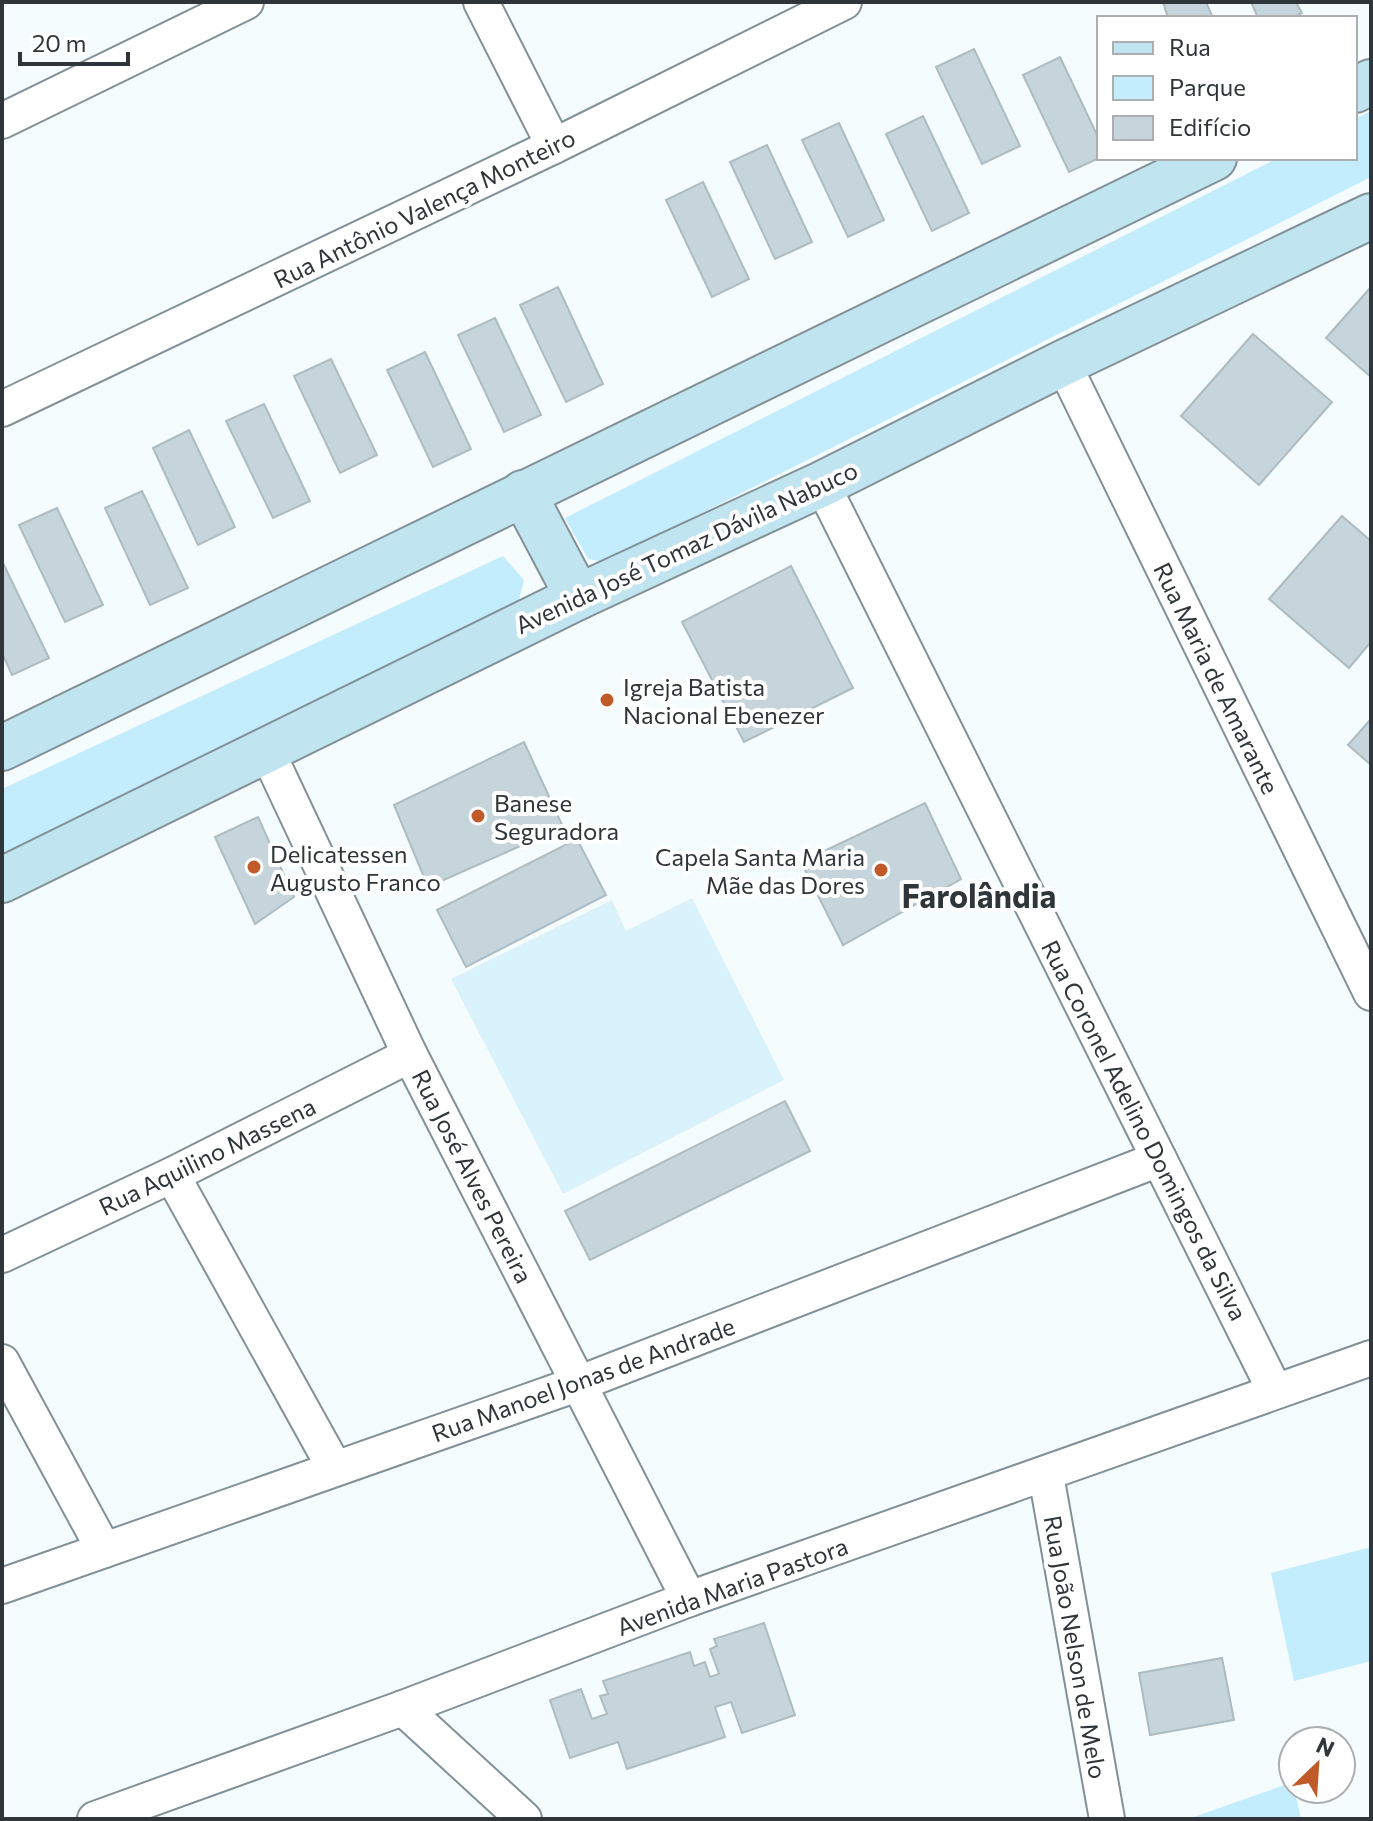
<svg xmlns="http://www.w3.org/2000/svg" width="1373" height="1821" viewBox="0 0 1373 1821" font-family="Commissioner,sans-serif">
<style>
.built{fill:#d9f2fc}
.green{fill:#c3ecfd}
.building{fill:#c5d5db;stroke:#adbcc3;stroke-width:2}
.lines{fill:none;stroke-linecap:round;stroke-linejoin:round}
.minor-casing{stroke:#829197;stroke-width:38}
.secondary-casing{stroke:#829197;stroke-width:48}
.minor{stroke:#fff;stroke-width:34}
.secondary{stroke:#c1e5f0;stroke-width:44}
.poi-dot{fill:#c05b29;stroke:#fff;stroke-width:3}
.labels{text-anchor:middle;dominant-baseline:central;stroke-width:8;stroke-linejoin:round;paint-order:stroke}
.street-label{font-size:24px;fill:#2f3538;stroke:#fff}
.poi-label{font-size:24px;fill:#2f3538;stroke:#fff;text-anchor:start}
.district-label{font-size:32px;font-weight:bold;fill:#2f3538;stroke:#fff}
</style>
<rect width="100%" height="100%" fill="#f5fcfe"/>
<path class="built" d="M692,898L784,1080L563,1194L451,979L612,900L626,931Z"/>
<g class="green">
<path d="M1371,111V177L604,562L588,559L565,518L1278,158H1355V119Z"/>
<path d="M503,556L524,580L518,604L2,855V789Z"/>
<path d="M1371,1547V1661L1294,1681L1271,1573Z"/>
<path d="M1293,1782L1301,1819H1188Z"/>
</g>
<g class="building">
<path d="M1163,2H1206L1213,18H1168Z"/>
<path d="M1251,2H1296L1302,13L1292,18H1258Z"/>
<path d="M974,49L1020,146L982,164L936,67Z"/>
<path d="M1060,57L1099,139V158L1069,172L1023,75Z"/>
<path d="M923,116L969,213L932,231L886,134Z"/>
<path d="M839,123L884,220L848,237L802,140Z"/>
<path d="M767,145L812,242L775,259L730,162Z"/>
<path d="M703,182L749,279L712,297L666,200Z"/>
<path d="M558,287L603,384L566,402L520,305Z"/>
<path d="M1371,287V377L1326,338Z"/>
<path d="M495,318L541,415L504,432L458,335Z"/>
<path d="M1253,334L1332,402L1259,485L1181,416Z"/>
<path d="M425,352L471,449L433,467L387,370Z"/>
<path d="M331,359L377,455L340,473L294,376Z"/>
<path d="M264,404L310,501L273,518L226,421Z"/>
<path d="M189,430L235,527L198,545L153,448Z"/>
<path d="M142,491L188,588L150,605L105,508Z"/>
<path d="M57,508L103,605L65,622L19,525Z"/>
<path d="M1342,516L1371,541V642L1349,668L1269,599Z"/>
<path d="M2,561L49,658L12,675L2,653Z"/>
<path d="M791,566L853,688L744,742L682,622Z"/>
<path d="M1371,719V765L1348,745Z"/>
<path d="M524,742L563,827L428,887L394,805Z"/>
<path d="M925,803L961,879L843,945L801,862Z"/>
<path d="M258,817L294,897L255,924L215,837Z"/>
<path d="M577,839L606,895L466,967L437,910Z"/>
<path d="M785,1101L810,1151L590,1260L565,1211Z"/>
<path d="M764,1623L795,1715L742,1733L731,1702L715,1707L725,1737L627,1769L618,1742L570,1758L550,1700L581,1689L592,1719L607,1714L600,1696L608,1694L603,1681L690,1652L694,1666L705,1662L710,1677L719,1674L710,1649L717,1646L714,1639Z"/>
<path d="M1222,1658L1234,1720L1150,1735L1139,1673Z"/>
</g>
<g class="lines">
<defs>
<g id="minor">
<path d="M481,2L554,146"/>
<path d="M2,121L246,2"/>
<path d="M1063,363L1371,993"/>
<path d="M2,409L554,146L844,2"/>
<path d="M822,484L1275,1391"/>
<path d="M266,749L410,1055L689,1599"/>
<path d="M172,1175L334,1467"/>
<path d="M2,1255L172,1175L410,1055"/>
<path d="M2,1362L104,1550"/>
<path d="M1046,1475L1107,1819"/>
<path d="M2,1586L580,1383L1159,1159"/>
<path d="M403,1708L524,1819"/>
<path d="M95,1819L403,1708L689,1599L1371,1358"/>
</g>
<g id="secondary">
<path d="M1355,90L1371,82"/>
<path d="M523,493L578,597"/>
<path d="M2,748L1214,158"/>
<path d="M2,880L578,597L822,484L1063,363L1371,216"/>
</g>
</defs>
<use href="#minor" class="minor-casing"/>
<use href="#secondary" class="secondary-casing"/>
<use href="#minor" class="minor"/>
<use href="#secondary" class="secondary"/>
</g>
<g class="poi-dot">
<circle cx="607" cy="700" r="8"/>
<circle cx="478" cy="816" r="8"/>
<circle cx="254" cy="867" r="8"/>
<circle cx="881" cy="870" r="8"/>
</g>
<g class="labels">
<g class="street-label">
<text transform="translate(424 208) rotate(-26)">Rua Antônio Valença Monteiro</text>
<text transform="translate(686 547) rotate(-25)">Avenida José Tomaz Dávila Nabuco</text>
<text transform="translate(1217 678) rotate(64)">Rua Maria de Amarante</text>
<text transform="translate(1145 1130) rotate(63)">Rua Coronel Adelino Domingos da Silva</text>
<text transform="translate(207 1156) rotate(-26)">Rua Aquilino Massena</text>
<text transform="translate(473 1176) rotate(63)">Rua José Alves Pereira</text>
<text transform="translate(583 1379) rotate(-20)">Rua Manoel Jonas de Andrade</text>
<text transform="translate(732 1586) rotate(-20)">Avenida Maria Pastora</text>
<text transform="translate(1076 1647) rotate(80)">Rua João Nelson de Melo</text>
</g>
<g class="poi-label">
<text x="623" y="686">Igreja Batista<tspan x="623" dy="28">Nacional Ebenezer</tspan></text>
<text x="494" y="802">Banese<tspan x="494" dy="28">Seguradora</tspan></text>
<text x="270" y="853">Delicatessen<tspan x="270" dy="28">Augusto Franco</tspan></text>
<text x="865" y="856" text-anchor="end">Capela Santa Maria<tspan x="865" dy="28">Mãe das Dores</tspan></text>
</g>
<g class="district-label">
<text x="979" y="895">Farolândia</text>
</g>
</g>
<rect width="1373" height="1821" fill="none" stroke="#2f3538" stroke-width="8"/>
<rect x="1097" y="16" width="260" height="144" fill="#ffffff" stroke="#acaeaf" stroke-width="2"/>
<rect x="1113" y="42" width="40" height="12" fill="#c1e5f0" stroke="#acaeaf" stroke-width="2"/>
<text x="1169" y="56" font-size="24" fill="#2f3538">Rua</text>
<rect x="1113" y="76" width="40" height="24" fill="#c3ecfd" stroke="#acaeaf" stroke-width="2"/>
<text x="1169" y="96" font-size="24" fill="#2f3538">Parque</text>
<rect x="1113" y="116" width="40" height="24" fill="#c5d5db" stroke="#acaeaf" stroke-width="2"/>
<text x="1169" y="136" font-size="24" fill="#2f3538">Edifício</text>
<g transform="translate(1317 1765) rotate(25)"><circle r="38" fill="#ffffff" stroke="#acaeaf" stroke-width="2"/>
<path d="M0-6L14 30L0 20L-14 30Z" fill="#c05b29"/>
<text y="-12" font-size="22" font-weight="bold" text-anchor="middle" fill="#2f3538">N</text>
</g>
<path d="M20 52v12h108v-12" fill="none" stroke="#2f3538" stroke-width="4"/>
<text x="32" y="52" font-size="24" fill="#2f3538" stroke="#ffffff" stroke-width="6" paint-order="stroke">20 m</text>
</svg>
